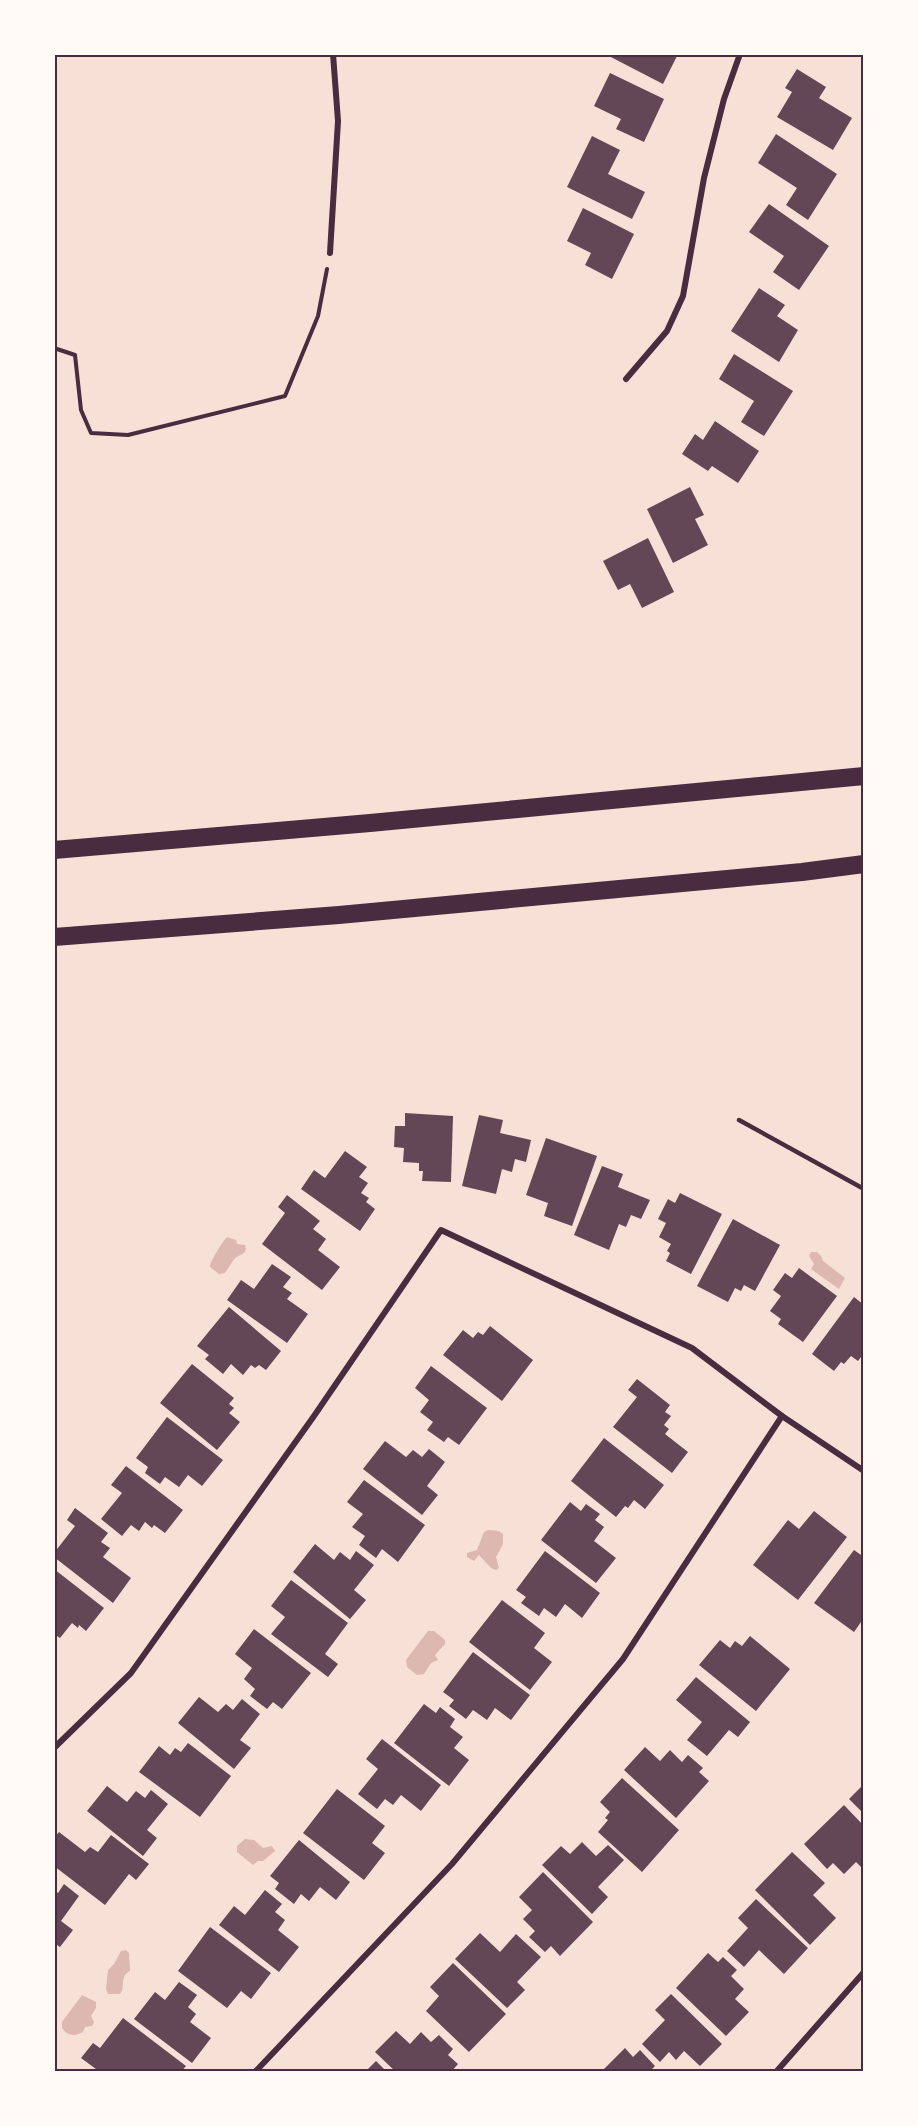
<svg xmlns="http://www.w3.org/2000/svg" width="918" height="2126" viewBox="0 0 918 2126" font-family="'Sofia Sans Condensed',sans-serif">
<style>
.water{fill:#dcb8b0}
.building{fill:#644757}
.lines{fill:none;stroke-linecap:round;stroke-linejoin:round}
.path{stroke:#4a2c40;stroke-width:4}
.service{stroke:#4a2c40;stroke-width:4.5}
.minor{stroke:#4a2c40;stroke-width:6}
.motorway{stroke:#4a2c40;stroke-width:18}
.neatline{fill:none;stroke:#4a2c40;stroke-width:2}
</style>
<rect width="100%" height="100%" fill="#f7e1d7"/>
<g class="water">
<path d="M227,1237L236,1240L237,1244L245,1245L246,1249L244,1253L235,1258L225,1273L219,1274L210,1267C210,1261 223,1241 227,1237Z"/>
<path d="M811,1252H817L821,1256L823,1261L845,1278L839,1289L811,1269L814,1264L809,1256Z"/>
<path d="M488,1530L499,1531L503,1534V1544L496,1557L499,1568L496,1570L491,1568L479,1555L474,1561L467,1557V1553L477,1550L484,1532Z"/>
<path d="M428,1631H434L445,1640V1644L435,1655L438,1660L431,1663L424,1674L417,1675L407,1667L406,1660Z"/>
<path d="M245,1839L254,1840L263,1848L272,1846L275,1851L263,1861H258L253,1865L237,1852V1846Z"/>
<path d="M126,1950L129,1953C129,1959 130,1966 130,1971C119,1976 126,1987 120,1994H108L106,1989L108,1970L114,1964L121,1951Z"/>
<path d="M82,1995L96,2002V2008L91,2016L94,2022L92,2026L85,2027L83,2032C74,2037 68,2036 62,2028V2022Z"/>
</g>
<g class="building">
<path d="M605,54H678L663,84Z"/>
<path d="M797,69L826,87L819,98L852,118L833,150L777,117L792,92L785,88Z"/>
<path d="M610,73L664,99L644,142L616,129L621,119L594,106Z"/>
<path d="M776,134L837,174L808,220L786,205L797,188L758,163Z"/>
<path d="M592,136L620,150L608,174L645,192L632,219L567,187Z"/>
<path d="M769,204L829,246L799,290L773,272L784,256L749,232Z"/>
<path d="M583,208L634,234L612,279L585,265L591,253L567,241Z"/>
<path d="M759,288L785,305L777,316L798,330L779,362L731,331Z"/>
<path d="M734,354L793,391L764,436L741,422L754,401L719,379Z"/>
<path d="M715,421L759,451L738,483L712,466L708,471L682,454L695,434L703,440Z"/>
<path d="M690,487L704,515L695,519L708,545L673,563L647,509Z"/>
<path d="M648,538L674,592L642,608L630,584L618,590L603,561Z"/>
<path d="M405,1113L453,1116L451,1182L422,1181L423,1171H419V1163L403,1162L404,1148L394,1147L395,1126H405Z"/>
<path d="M479,1115L503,1120L500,1133L531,1140L526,1162L515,1159L512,1172L502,1169L496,1194L462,1186Z"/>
<path d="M546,1138L597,1156L572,1226L544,1216L548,1203L526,1195Z"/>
<path d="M345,1151L367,1167L359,1177L368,1183L361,1193L369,1198L366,1202L375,1209L360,1231L301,1189L314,1170L325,1178Z"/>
<path d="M602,1166L623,1174L618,1187L650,1200L641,1219L631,1215L626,1227L619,1224L609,1250L574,1235Z"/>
<path d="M680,1193L722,1214L691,1274L666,1261L670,1253L667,1251L671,1244L659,1237L666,1223L658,1219L668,1199L675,1203Z"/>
<path d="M287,1195L320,1221L313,1229L326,1239L318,1250L340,1267L322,1290L262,1244L285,1213L278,1207Z"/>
<path d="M733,1219L780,1245L755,1291L744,1285L741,1291L735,1288L728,1302L697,1286Z"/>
<path d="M272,1264L291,1277L283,1287L292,1293L287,1299L308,1314L287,1343L227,1300L241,1280L254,1289Z"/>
<path d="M799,1268L837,1296L803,1342L778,1324L781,1319L770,1311L781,1296L773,1290L785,1273L792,1278Z"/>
<path d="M854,1297L864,1305V1353L858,1361L851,1356L844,1364L841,1362L834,1371L812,1354Z"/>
<path d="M229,1307L281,1351L266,1370L259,1365L255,1368L251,1365L243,1375L231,1364L223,1374L205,1359L209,1355L197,1346Z"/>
<path d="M490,1326L533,1360L502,1401L443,1355L463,1330L473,1338L478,1332L483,1335Z"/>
<path d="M192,1364L234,1398L229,1404L234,1408L229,1413L240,1422L217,1450L160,1403Z"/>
<path d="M431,1366L487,1408L459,1445L448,1437L444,1442L427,1430L433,1422L420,1412L429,1400L415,1388Z"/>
<path d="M637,1379L670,1405L665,1412L671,1416L664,1425L669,1429L665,1434L688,1452L672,1473L613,1427L637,1397L628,1390Z"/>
<path d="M167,1417L223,1460L202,1486L188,1475L179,1487L165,1477L160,1484L145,1473L148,1467L136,1458Z"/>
<path d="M604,1438L664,1485L645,1509L634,1500L628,1508L625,1506L616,1517L571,1481Z"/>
<path d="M385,1441L406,1457L413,1450L422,1457L429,1449L445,1462L427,1486L438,1495L422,1515L363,1469Z"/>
<path d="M126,1466L183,1510L165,1533L154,1525L152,1528L145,1522L139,1531L131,1525L122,1536L101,1519L122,1493L111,1485Z"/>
<path d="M364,1480L425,1525L398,1562L382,1549L376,1558L359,1545L365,1536L352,1527L363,1514L347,1502Z"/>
<path d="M570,1502L581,1511L586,1504L600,1514L595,1520L604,1527L594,1541L616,1558L596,1583L541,1540Z"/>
<path d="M75,1508L108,1533L101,1542L110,1548L103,1557L131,1578L113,1603L54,1557V1553L75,1526L67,1520Z"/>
<path d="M814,1511L847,1537L798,1600L753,1565L788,1520L799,1529Z"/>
<path d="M315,1544L334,1560L340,1552L350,1560L356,1551L374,1565L354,1590L366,1600L350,1619L293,1572Z"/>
<path d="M854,1550L864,1557V1624L861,1622L854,1632L814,1603Z"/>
<path d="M545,1551L600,1593L582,1618L565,1604L556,1617L544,1608L539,1616L521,1603L526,1597L516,1590Z"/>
<path d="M54,1569L104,1608L86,1631L79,1625L78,1628L72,1623L60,1638L54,1634Z"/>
<path d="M291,1580L348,1623L325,1654L338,1664L328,1677L271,1634L285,1617L271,1606Z"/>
<path d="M502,1600L545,1633L534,1648L552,1662L530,1690L469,1642Z"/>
<path d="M254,1629L311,1673L282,1709L273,1702L267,1709L250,1696L255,1689L244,1679L252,1668L235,1654Z"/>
<path d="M750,1636L790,1669L756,1711L699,1665L720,1640L730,1648L735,1641L742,1646Z"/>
<path d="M473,1652L530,1695L511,1720L495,1708L487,1720L473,1710L466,1719L449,1706L454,1700L443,1692Z"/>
<path d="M696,1677L750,1722L738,1737L729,1730L707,1756L687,1740L702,1722L676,1700Z"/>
<path d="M199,1697L218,1712L226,1704L233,1710L242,1699L260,1714L240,1740L251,1748L234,1769L178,1723Z"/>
<path d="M424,1704L436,1713L440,1707L455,1719L450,1727L463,1737L454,1748L469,1760L449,1786L394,1743Z"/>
<path d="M382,1739L441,1785L421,1811L401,1795L393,1805L385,1799L377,1809L358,1794L378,1769L366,1759Z"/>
<path d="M188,1743L231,1776L200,1817L139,1772L159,1746L170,1755L175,1748L181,1752Z"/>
<path d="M645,1747L660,1761L670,1750L682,1762L688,1755L703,1768L699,1772L709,1781L676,1818L624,1770Z"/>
<path d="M622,1778L679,1830L642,1872L598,1832L608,1820L605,1818L610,1812L600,1802Z"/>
<path d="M864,1784V1814L849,1799Z"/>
<path d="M107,1786L127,1802L136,1791L145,1798L151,1790L168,1804L147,1830L157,1838L143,1856L87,1811Z"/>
<path d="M337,1789L385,1826L372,1843L385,1853L364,1880L303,1833Z"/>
<path d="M844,1805L864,1826V1870L856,1862L844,1874L833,1863L827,1869L804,1844Z"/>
<path d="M59,1832L85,1852L90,1847L98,1852L111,1835L149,1864L136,1880L129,1874L105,1905L54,1866V1838Z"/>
<path d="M299,1840L350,1882L336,1900L320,1887L309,1901L301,1894L294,1904L275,1889L279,1883L270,1876Z"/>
<path d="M582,1842L596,1856L608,1845L624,1860L598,1887L608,1897L592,1914L542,1865L561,1846L570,1854Z"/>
<path d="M792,1852L825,1883L813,1895L836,1918L810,1945L755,1890Z"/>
<path d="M543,1872L593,1922L560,1956L551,1946L545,1952L529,1937L535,1931L523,1919L532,1910L519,1897Z"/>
<path d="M64,1884L79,1896L61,1921L73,1930L60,1947L54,1943V1890L58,1893Z"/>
<path d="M265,1890L282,1904L275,1912L285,1920L278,1930L299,1947L279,1972L219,1925L234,1906L245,1915Z"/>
<path d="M756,1899L808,1948L784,1974L759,1950L744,1967L727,1951L748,1928L738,1918Z"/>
<path d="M210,1927L271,1973L251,1999L241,1991L227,2008L178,1971Z"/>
<path d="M480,1933L500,1952L516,1934L541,1957L517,1982L525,1990L507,2008L455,1959Z"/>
<path d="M708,1953L718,1962L723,1957L737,1970L731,1976L744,1989L735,1999L749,2012L726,2036L676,1988Z"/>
<path d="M453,1963L506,2014L469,2052L426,2011L439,1996L430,1987Z"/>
<path d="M179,1982L197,1995L188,2007L196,2014L190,2022L211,2038L192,2063L134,2019L155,1992L165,2000Z"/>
<path d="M671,1994L722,2044L700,2066L684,2051L676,2060L669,2052L660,2062L642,2044L665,2020L655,2010Z"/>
<path d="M123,2018L186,2066L181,2072L134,2070L100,2072L81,2058L93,2043L100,2048Z"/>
<path d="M396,2031L410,2044L421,2032L431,2042L439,2035L453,2049L448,2055L458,2064L451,2072H396L375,2052Z"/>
<path d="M625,2048L633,2057L640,2050L655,2066L649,2072H601Z"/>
<path d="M376,2061L387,2072H365Z"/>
</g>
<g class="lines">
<path class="path" d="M54,348L75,355L81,410L91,433L128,435L285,396L318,316L327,269"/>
<path class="service" d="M739,1120L864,1189"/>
<g class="minor">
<path d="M330,253L338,121L333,54"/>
<path d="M626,379L667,331L683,296L704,178L724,99L740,54"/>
<path d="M54,1748L131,1673L314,1416L441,1230L692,1348L782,1416L864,1471"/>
<path d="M255,2072L452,1864L623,1659L782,1416"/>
<path d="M776,2072L864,1972"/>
</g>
<g class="motorway">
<path d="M54,850L370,823L864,776"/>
<path d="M54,937L339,915L802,872L864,864"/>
</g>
</g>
<rect width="918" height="2126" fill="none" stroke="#fffaf5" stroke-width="111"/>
<rect x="56" y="56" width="806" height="2014" class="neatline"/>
</svg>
